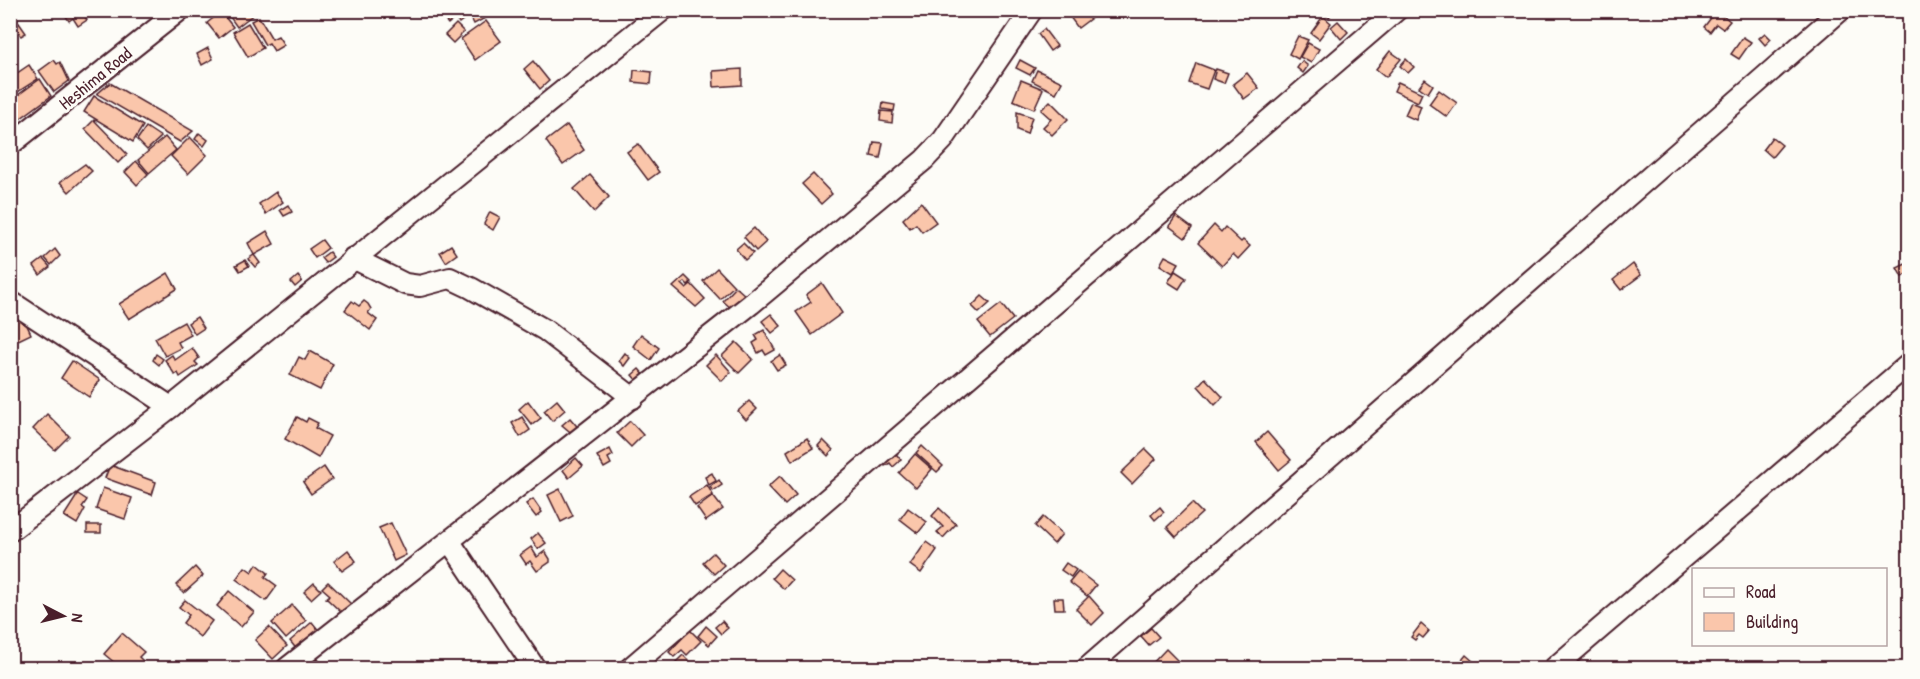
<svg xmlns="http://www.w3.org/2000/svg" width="1920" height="679" viewBox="0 0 1920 679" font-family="'Patrick Hand',sans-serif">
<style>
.building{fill:#fac6ab;stroke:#4a1f2b;stroke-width:1.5}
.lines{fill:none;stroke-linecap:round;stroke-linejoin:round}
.minor-casing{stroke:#4a1f2b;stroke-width:24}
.minor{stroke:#fdfcf7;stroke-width:20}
.labels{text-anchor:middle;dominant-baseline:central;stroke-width:6;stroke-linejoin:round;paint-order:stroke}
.street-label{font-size:18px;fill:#4a1f2b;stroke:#fdfcf7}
</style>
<rect width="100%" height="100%" fill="#fdfcf7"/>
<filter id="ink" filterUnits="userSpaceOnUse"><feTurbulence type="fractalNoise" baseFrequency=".0167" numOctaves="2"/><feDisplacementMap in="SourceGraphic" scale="12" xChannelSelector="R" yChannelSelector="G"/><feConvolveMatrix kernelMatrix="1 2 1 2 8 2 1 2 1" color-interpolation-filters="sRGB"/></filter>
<g filter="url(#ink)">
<g class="building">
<path d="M62,10H89L83,14L87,20L78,26L73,18L69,21Z"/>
<path d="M225,10H259L237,27Z"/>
<path d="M454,10H463L468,16L459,23L455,18L448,24L444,19Z"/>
<path d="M467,10H483L487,17L474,24Z"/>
<path d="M1071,10H1102L1078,28L1067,13Z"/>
<path d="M1315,10H1334V11L1329,17L1325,12L1319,17Z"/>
<path d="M1717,10H1728L1724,16L1730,21L1723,29L1716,24L1710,32L1704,27Z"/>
<path d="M221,12L233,27L219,38L207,23Z"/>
<path d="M1323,16L1331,23L1319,39L1311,33Z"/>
<path d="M259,17L272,39L278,36L284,45L274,51L269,43L265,45L251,21Z"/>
<path d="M486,21L501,41L475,60L461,39Z"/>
<path d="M1338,21L1348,32L1341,39L1331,27Z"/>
<path d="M19,23L26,33L21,36L18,31L12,36L10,28Z"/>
<path d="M248,23L263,48L248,57L233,32Z"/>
<path d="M456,24L464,32L453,43L445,35Z"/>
<path d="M1044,29L1057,46L1050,51L1038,34Z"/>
<path d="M1765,33L1771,39L1765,45L1759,38Z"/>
<path d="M1298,36L1308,40L1298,59L1289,54Z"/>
<path d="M1743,37L1751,42L1739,59L1731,54Z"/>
<path d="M1308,43L1319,49L1311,63L1300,57Z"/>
<path d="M208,48L213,59L202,65L197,54Z"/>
<path d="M1390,51L1401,59L1386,77L1376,69Z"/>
<path d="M1406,59L1414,67L1408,73L1400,66Z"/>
<path d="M54,60L57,64L60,62L69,81L54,92L39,71Z"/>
<path d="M1020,60L1035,68L1030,75L1016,68Z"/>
<path d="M533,61L549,81L540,89L524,69Z"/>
<path d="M1302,61L1308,66L1303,73L1297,68Z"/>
<path d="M1196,63L1214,70L1207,89L1189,83Z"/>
<path d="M29,65L38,79L10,97V78Z"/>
<path d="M742,69V85L714,87L713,71Z"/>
<path d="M1216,69L1228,73L1224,83L1213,79Z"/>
<path d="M634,70L652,72L651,84L633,82Z"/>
<path d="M1037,70L1062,82L1056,93L1032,81Z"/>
<path d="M1247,73L1259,88L1244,99L1233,84Z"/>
<path d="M40,79L51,96L10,126V101Z"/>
<path d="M1425,79L1433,85L1428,93L1419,87Z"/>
<path d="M1021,80L1043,89L1034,109L1013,100Z"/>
<path d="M1398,82L1422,93L1418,102L1394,91Z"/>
<path d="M110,83L193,131L180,142L97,94Z"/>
<path d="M1439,90L1457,103L1447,117L1429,104Z"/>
<path d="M94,96L143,126L133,142L84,112Z"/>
<path d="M1050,101L1068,119L1052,135L1043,127L1051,119L1041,110Z"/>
<path d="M1411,102L1421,106L1416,120L1405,115Z"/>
<path d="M883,103L895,105L894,111L882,109Z"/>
<path d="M881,111L893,112L892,123L880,121Z"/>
<path d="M1017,112L1032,117L1027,134L1017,130Z"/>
<path d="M94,120L127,154L118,163L85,129Z"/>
<path d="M567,125L584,150L563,165L546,141Z"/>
<path d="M146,127L161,137L147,150L137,140Z"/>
<path d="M199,133L208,140L204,146L195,139Z"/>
<path d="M165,137L176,150L149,173L138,160Z"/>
<path d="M190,137L207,155L188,174L171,156Z"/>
<path d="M1772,137L1782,145L1772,157L1763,149Z"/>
<path d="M874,142L883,143L880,158L871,156Z"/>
<path d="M638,144L659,172L648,180L627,152Z"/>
<path d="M136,161L148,174L137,185L125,172Z"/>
<path d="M85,164L92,171L69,192L60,182Z"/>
<path d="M813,174L832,194L821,204L802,184Z"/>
<path d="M590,175L609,197L594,212L574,189Z"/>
<path d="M276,192L283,202L266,214L259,204Z"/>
<path d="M921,202L936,222L922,232L916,224L910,228L903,219Z"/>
<path d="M288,205L292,212L284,216L280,210Z"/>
<path d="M490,212L500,217L493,230L484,224Z"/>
<path d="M1176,216L1192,228L1185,238L1169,226Z"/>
<path d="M1214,225L1221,232L1225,227L1241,242L1243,240L1250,246L1238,259L1233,254L1222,266L1198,243Z"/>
<path d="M754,228L766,242L756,251L744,237Z"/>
<path d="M267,231L274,244L254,255L248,243Z"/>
<path d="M322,240L328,248L315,258L309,249Z"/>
<path d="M743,243L753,253L745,260L736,249Z"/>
<path d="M451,245L457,254L446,262L440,252Z"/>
<path d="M55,249L60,256L51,265L45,258Z"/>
<path d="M329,252L333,257L325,263L321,258Z"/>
<path d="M254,255L260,263L255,267L248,259Z"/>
<path d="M1165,256L1179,263L1173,273L1160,265Z"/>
<path d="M43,259L50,267L40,275L34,266Z"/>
<path d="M245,260L249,266L240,271L236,265Z"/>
<path d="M1910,262V273L1902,277L1897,268Z"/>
<path d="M1633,264L1641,275L1621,290L1613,280Z"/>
<path d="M717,268L734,286L720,299L703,281Z"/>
<path d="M1175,271L1186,278L1179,289L1168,282Z"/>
<path d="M168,273L177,289L129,319L119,304Z"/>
<path d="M298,276L302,281L295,287L291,282Z"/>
<path d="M685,276L691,282L688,285L685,282L682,284L686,288L691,284L705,299L696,307L673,287Z"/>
<path d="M822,283L842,313L812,335L796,312L811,302L806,295Z"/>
<path d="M736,287L745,295L732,309L723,301Z"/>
<path d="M982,296L990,303L979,313L972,306Z"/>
<path d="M352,301L359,306L364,301L368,304L371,309L368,313L377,320L370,330L345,310Z"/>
<path d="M1001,304L1013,319L990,337L978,322Z"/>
<path d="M771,314L781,326L772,333L762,321Z"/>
<path d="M23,317L31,334L10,344V323Z"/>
<path d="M197,317L204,328L195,334L188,323Z"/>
<path d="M184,322L191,335L178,342L181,348L165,356L155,338Z"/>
<path d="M764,330L775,350L766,355L763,350L758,353L753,343L758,340L755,335Z"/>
<path d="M641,334L659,348L651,360L633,346Z"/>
<path d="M736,342L753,359L739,373L722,356Z"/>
<path d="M192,348L199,358L195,362L198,365L180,377L178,373L175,375L165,360L172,355L175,360Z"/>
<path d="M310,351L333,364L320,390L290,375L299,357L305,360Z"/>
<path d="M625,353L630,358L624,366L619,361Z"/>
<path d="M156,354L163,359L159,365L153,360Z"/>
<path d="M716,355L731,372L722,381L706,365Z"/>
<path d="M780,355L786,365L777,370L771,361Z"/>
<path d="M72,361L100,380L89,397L61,378Z"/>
<path d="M639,369L646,377L639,383L632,375Z"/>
<path d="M1205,378L1223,397L1215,405L1198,386Z"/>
<path d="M557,400L565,410L552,421L544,411Z"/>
<path d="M528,401L541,418L532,425L519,409Z"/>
<path d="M749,401L757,409L746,420L738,411Z"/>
<path d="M47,414L69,436L55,450L33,429Z"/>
<path d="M297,417L306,422L308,418L318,423L315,428L330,436L318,458L285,439Z"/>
<path d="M522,417L530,430L520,437L512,423Z"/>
<path d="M570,418L581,431L575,436L562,425Z"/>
<path d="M630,421L643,435L631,447L617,433Z"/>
<path d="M1267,432L1291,460L1279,470L1256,442Z"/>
<path d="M807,438L813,448L792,461L787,451Z"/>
<path d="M823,440L833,450L828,456L818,446Z"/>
<path d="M922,446L943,466L937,472L916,453Z"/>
<path d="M610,449L613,455L608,458L611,464L604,468L597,456Z"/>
<path d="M1146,449L1156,459L1132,484L1121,473Z"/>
<path d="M893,450L901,460L893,467L890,463L885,466L881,460Z"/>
<path d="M915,454L932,469L916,488L899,473Z"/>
<path d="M576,458L583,466L569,478L563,470Z"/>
<path d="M110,465L156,482L152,495L105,478Z"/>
<path d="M324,467L332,479L311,494L303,482Z"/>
<path d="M712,473L716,481L709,485L705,477Z"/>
<path d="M780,476L796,495L785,505L768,487Z"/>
<path d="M719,480L722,485L713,491L710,487Z"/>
<path d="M707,485L713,495L695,506L689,497Z"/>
<path d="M103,488L132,498L125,519L96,509Z"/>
<path d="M560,489L573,516L561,522L548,495Z"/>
<path d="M78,494L87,500L82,507L85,509L77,524L64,516Z"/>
<path d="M713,496L723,509L706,521L697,508Z"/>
<path d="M533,499L542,512L536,517L526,504Z"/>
<path d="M1192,503L1202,513L1176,537L1167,527Z"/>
<path d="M1160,507L1164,512L1155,520L1151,515Z"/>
<path d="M908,508L927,522L918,533L900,519Z"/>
<path d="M939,508L956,524L943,538L937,532L943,527L932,516Z"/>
<path d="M1043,517L1062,534L1054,544L1035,526Z"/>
<path d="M391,523L406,555L394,561L379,528Z"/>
<rect x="87" y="525" width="14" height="8"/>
<path d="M538,533L546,543L538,549L531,539Z"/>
<path d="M926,542L937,550L921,573L910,565Z"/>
<path d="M531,547L537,557L545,551L550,559V562L537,571L530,561L526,564L520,555Z"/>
<path d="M348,550L356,561L342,571L334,561Z"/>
<path d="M713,553L724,565L714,574L703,562Z"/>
<path d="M1066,563L1076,570L1071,577L1061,570Z"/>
<path d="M257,564L268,573L265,577L277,586L266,601L236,579L245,567L252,572Z"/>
<path d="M195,567L203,576L184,593L176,585Z"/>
<path d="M780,569L792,580L784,589L772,578Z"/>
<path d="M1078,571L1096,585L1087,596L1069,582Z"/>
<path d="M328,582L351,604L342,613L326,598L330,595L322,588Z"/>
<path d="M314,583L321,590L311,599L304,592Z"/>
<path d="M229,591L254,612L241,627L217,606Z"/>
<path d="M1089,596L1104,613L1092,625L1076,609Z"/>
<path d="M1054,598H1063L1064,609H1055Z"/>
<path d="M185,600L212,621L200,637L183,623L189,615L179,607Z"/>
<path d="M292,605L306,621L286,639L272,623Z"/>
<path d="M722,621L728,628L721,634L715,627Z"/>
<path d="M312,622L320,632L298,651L290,641Z"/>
<path d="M1421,624L1429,631L1423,638L1419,635L1415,640L1411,637Z"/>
<path d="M706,626L717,636L709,645L698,636Z"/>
<path d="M269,627L287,646L273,659L255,640Z"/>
<path d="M1151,628L1159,637L1149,645L1141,636Z"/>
<path d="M690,630L701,641L687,655L682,650L674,657L669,652Z"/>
<path d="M122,633L144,652L139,657L143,661L137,668H121L104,654Z"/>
<path d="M1166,649L1183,666L1148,668Z"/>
<path d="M683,655L694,666L692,668H681L675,663Z"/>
<path d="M1466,655L1474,662L1469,667L1462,660Z"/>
<path d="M318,659L324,668H308L309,664Z"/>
</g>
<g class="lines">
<defs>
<g id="minor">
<path d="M10,145L180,10"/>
<path d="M353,258L405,284L420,286L450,278L471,288L545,330L633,398"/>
<path d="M10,301L171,407"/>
<path d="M10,531L171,407L663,10"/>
<path d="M450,542L535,668"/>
<path d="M287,668L751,304L924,160L943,140L1032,10"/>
<path d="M630,668L1397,10"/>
<path d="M1087,668L1841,10"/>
<path d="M1554,668L1910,363"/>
</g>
</defs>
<use href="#minor" class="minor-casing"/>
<use href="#minor" class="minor"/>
</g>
</g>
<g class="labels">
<g class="street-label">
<text transform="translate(95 78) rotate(-39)">Heshima Road</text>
</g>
</g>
<rect width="1920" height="679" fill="none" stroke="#fdfcf7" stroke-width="36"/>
<rect x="18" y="18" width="1884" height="643" fill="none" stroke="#4a1f2b" stroke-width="2" filter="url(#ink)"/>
<rect x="1692" y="568" width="195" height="78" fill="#fdfcf7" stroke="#b5a4a5" stroke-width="1.5"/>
<rect x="1704" y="588" width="30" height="9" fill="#fdfcf7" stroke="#b5a4a5" stroke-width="1.5"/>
<text x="1746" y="598" font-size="18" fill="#4a1f2b">Road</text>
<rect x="1704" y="613" width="30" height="18" fill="#fac6ab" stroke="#b5a4a5" stroke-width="1.5"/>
<text x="1746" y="628" font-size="18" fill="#4a1f2b">Building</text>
<g transform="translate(63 616) rotate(97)" stroke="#fdfcf7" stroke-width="4.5" paint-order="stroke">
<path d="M0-4.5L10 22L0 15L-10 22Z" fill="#4a1f2b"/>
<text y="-9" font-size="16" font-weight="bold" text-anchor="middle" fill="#4a1f2b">N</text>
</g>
</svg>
